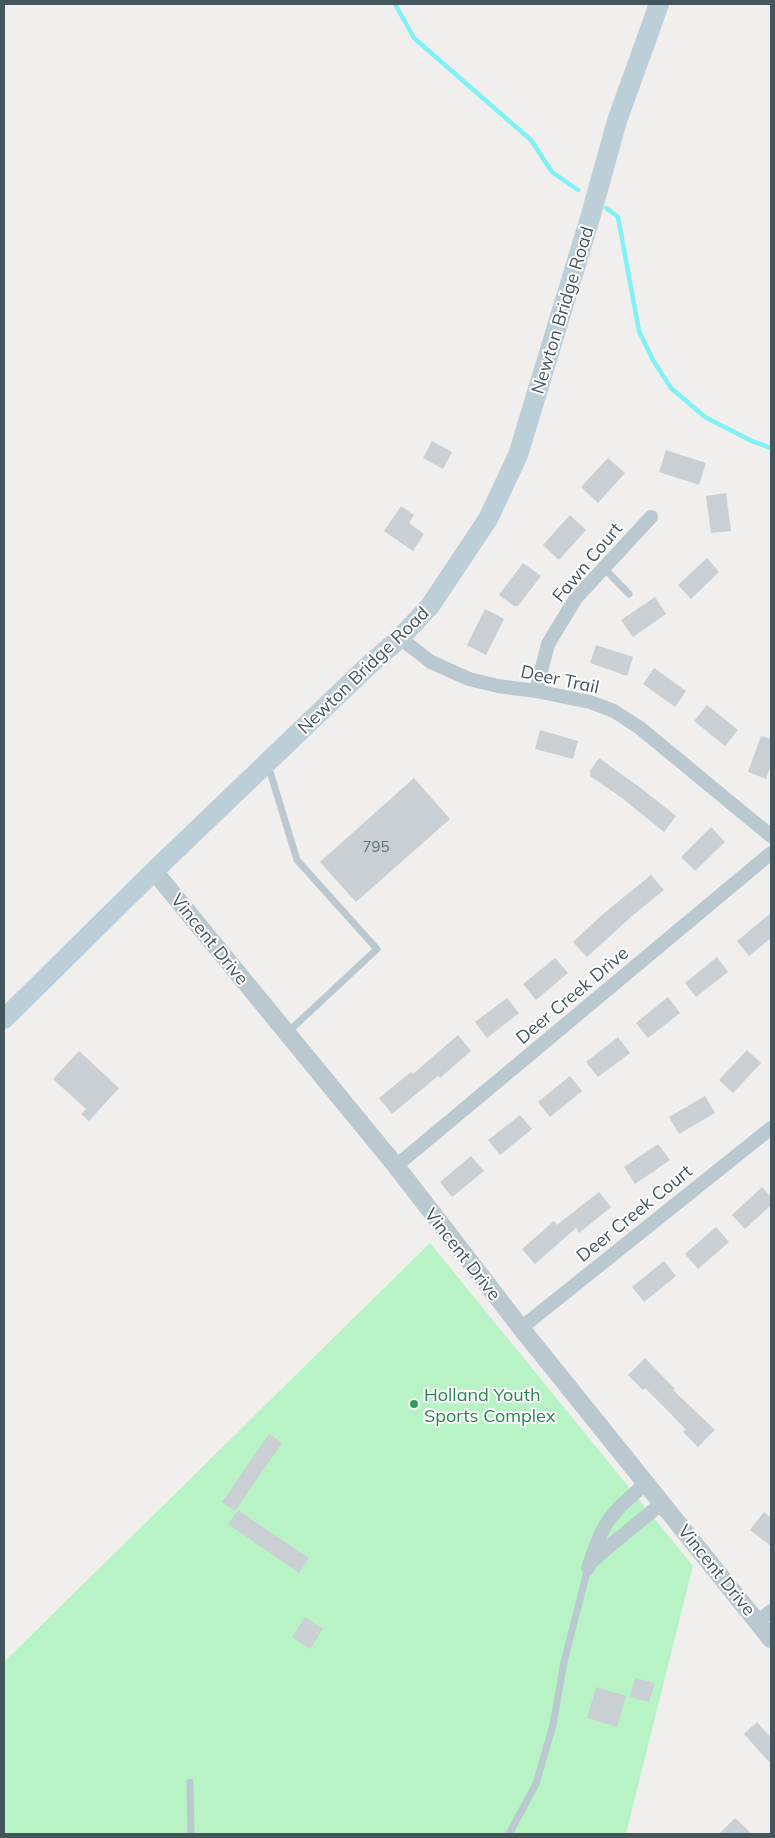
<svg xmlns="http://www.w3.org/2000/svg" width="775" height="1838" viewBox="0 0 775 1838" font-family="Mulish,sans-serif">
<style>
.green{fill:#b7f3c4}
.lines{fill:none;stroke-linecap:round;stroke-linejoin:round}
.stream{stroke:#80f2f5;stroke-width:4.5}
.building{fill:#c9cfd3}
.service{stroke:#bac9cf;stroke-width:7}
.minor{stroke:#bac9cf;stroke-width:14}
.tertiary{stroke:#bac9cf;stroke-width:18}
.secondary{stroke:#bcced7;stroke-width:20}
.leisure-dot{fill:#2e9e5b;stroke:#fff;stroke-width:2}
.labels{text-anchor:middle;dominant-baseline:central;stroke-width:4;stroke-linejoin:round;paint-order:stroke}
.number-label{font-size:15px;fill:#65747a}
.street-label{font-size:18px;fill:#44565d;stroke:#fff}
.leisure-label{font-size:18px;fill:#27864d;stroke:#fff;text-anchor:start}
</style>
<rect width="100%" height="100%" fill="#f1eeee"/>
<path class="green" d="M430,1243L693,1566L626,1834H4V1662Z"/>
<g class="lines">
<g class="stream">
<path d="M395,4L414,38L531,140L552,172L578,190"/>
<path d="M606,208L618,217L639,331L653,360L671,388L705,417L752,441L771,448"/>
</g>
</g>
<g class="building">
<path d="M432,441L452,452L443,469L423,458Z"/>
<path d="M666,450L706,463L699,485L659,472Z"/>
<path d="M608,458L625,473L598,503L581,487Z"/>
<path d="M726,493L731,531L711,533L706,496Z"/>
<path d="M401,506L414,515L409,523L424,534L413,551L384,531Z"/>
<path d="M570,515L586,530L559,560L543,545Z"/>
<path d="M707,558L719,572L691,599L678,585Z"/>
<path d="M523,563L541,576L518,606H514L499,595Z"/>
<path d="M655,597L666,614L633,637L621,620Z"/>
<path d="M485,609L504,619L486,655L467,645Z"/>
<path d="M596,645L633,657L627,676L590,663Z"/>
<path d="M654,668L686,691L675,707L643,684Z"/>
<path d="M707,705L738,730L725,746L694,721Z"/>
<path d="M540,730L578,741L573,759L535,749Z"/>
<path d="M761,736L771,739V765L766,779L748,772Z"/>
<path d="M599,758L642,789L676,816L664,832L622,798L590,776V771Z"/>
<path d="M414,778L450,819L356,902L320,862Z"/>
<path d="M711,827L725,842L695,871L681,857Z"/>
<path d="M651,875L664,890L632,916L587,957L573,942L603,914Z"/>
<path d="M771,913V938L749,956L737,941Z"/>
<path d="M717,957L728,972L696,997L685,983Z"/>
<path d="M555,958L568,973L536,1000L523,984Z"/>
<path d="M668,997L680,1013L648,1038L636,1023Z"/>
<path d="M507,998L519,1013L487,1038L475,1022Z"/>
<path d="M458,1035L471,1051L440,1078L438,1076L392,1114L379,1098L411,1072L413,1074Z"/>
<path d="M618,1037L630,1053L598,1077L586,1062Z"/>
<path d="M747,1050L761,1063L733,1093L719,1080Z"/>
<path d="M79,1051L119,1088L89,1121L81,1114L86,1109L53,1079Z"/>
<path d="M570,1076L582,1091L550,1117L538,1102Z"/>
<path d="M705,1096L715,1113L679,1134L669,1117Z"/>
<path d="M520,1115L532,1129L500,1155L488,1140Z"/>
<path d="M658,1144L670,1160L635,1184L624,1167Z"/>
<path d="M471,1156L484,1171L452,1197L440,1182Z"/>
<path d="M762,1187L771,1197V1205L745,1229L732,1215Z"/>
<path d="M599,1192L611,1207L579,1233L576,1228L535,1264L522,1249L554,1221L557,1225Z"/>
<path d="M716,1227L729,1242L698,1269L685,1254Z"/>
<path d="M664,1261L676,1276L644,1302L632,1287Z"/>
<path d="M645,1358L675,1389L673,1390L715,1430L698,1447L683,1432L686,1430L672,1415L645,1388L643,1390L628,1375Z"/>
<path d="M269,1434L282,1443L235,1511L222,1502Z"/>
<path d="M238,1510L309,1558L299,1573L228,1524Z"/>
<path d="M764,1512L771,1518V1546L750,1530Z"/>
<path d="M305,1617L323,1629L310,1649L292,1637Z"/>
<path d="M635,1678L655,1683L649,1702L630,1697Z"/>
<path d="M596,1687L626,1696L617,1727L587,1718Z"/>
<path d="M757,1722L771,1738V1764L744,1734Z"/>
<path d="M735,1818L752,1834H719Z"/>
</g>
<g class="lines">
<g class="service">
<path d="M604,568L629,594"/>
<path d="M268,765L297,860L377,949L287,1033"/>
<path d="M190,1782L191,1834"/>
<path d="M509,1834L536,1784L553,1725L564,1662L588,1568"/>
</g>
<g class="minor">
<path d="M400,638L431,662L469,679L498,686L536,691L590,702L614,711L640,728L771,836"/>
<path d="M536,691L548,644L576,598L651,517"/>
<path d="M396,1166L771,853"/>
<path d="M521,1328L771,1128"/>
<path d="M593,1561L600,1554L662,1503"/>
<path d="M588,1568C593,1555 597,1540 604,1528C613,1510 631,1497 646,1483"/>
<path d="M758,1622L771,1611"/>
</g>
<path class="tertiary" d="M154,871L396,1166L521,1328L771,1639"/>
<path class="secondary" d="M4,1019L154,871L369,665L400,638L430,606L488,519L518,455L590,218L617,121L659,4"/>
</g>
<circle class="leisure-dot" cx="414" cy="1404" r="5"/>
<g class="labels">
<g class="number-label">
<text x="376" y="846">795</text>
</g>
<g class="street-label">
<text transform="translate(562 310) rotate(-73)">Newton Bridge Road</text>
<text transform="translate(587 562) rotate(-50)">Fawn Court</text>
<text transform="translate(363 670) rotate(-44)">Newton Bridge Road</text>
<text transform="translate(560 679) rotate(12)">Deer Trail</text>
<text transform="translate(210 939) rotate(51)">Vincent Drive</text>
<text transform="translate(572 995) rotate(-40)">Deer Creek Drive</text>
<text transform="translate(634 1213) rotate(-39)">Deer Creek Court</text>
<text transform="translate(463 1254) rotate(52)">Vincent Drive</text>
<text transform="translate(717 1570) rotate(51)">Vincent Drive</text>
</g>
<g class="leisure-label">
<text x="424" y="1394">Holland Youth<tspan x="424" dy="21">Sports Complex</tspan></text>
</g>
</g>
<rect width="775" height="1838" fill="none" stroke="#44565d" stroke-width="10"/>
</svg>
